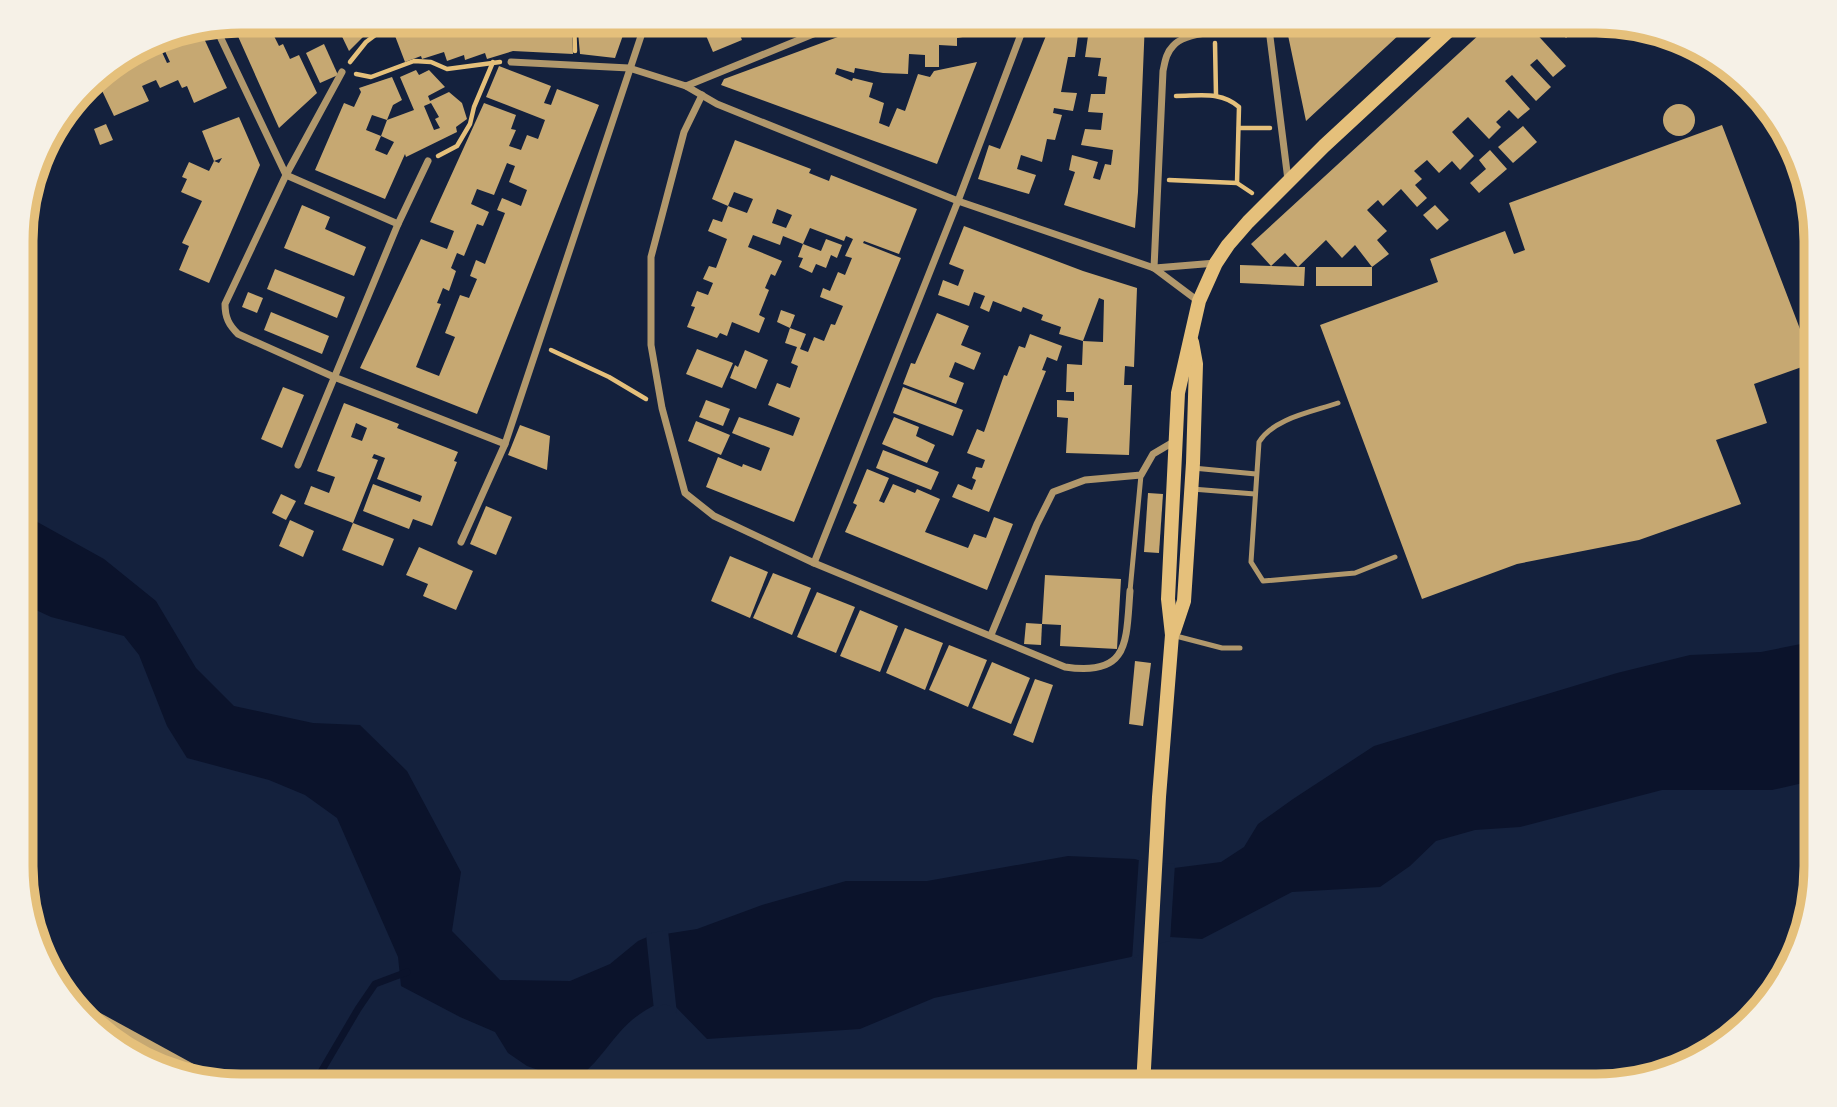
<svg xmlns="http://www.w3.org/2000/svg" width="1837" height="1107" viewBox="0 0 1837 1107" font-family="'Varela Round',sans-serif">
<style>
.water{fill:#0b132b}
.pier{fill:#14213d}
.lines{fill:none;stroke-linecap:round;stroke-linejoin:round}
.stream{stroke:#0b132b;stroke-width:7}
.building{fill:#c6a872;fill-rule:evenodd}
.path{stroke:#e5c07b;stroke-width:4.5}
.service{stroke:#b1986c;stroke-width:5}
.minor{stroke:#b1986c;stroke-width:7}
.secondary{stroke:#e5c07b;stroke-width:14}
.rim{fill:none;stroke:#e5c07b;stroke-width:9}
</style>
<rect width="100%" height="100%" fill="#14213d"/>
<g class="water">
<path d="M23,514L104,559L156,601L196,668L234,706L313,723L360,725L407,771L461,872L452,931L500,980L570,981L610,964L638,941L654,934L660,1003C614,1022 609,1058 572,1082L527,1066L508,1053L495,1032L460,1017L401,986L398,957L337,818L305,795L269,780L187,758L167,726L139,655L124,636L51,617L23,604Z"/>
<path d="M1816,641V780L1772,790H1662L1520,827L1475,830L1436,841L1410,866L1380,887L1292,892L1202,939L1170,937L1174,868L1221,862L1244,847L1258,824L1293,799L1374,746L1617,673L1690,655L1761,652Z"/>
<path d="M1068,856L1135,859L1154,865L1150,944L1131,957L934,998L860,1029L707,1039L672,1003L665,934L697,929L762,905L846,881H927Z"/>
</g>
<g class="pier">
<path d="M1139,857L1157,863L1175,864L1170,941L1153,945L1132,960Z"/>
<path d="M668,930L677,1014L670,1006L664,1004L654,1010L646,934Z"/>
</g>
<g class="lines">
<path class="stream" d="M318,1077L358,1009L375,984L407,972"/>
</g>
<g class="building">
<path d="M241,21H276L279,27L271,30L279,46L283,44L290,59L299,55L317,93L279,128L232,23Z"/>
<path d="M291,21H322L315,24L316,27L298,35Z"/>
<path d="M353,21L354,23L360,21H379L349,51L335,22Z"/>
<path d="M429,21H451L452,25L463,21H487L492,34L513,30V21H571L573,54L513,51L487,59L485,53L465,60L464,55L447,61L444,52L422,59L421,56L405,62L392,28L409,22L410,28Z"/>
<path d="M577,21H628L615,58L580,54Z"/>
<path d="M713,21H734L742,40L713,52L702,26Z"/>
<path d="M748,21H790L754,35Z"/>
<path d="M881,21H992L990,27L975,28L974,35L957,38V46L939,45V67H925V55L909,54L908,74L883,73L855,68L854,73L837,68L835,74L852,81L853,78L873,83L869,97L884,103L879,123L889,127L897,108L905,111L918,74L930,77L934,71L977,62L937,164L721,85L724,79Z"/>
<path d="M1052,21H1145L1138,192L1135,228L1064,205L1075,172L1069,170L1072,155L1098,162L1093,178L1100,180L1105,164L1111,165L1113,150L1081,145L1085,129L1101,130L1103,113L1088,112L1091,94H1105L1107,77L1098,76L1101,58L1085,57L1088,36L1078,35L1075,57H1068L1061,92L1077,93L1073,111L1054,108L1053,113L1062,115L1055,140L1047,139L1042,162L1021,155L1017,169L1036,175L1029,194L978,179L989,145L1000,149Z"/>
<path d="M1285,21H1327L1331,36L1342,32L1339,22L1343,21H1414L1306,121Z"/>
<path d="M1494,21H1540L1532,29L1566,66L1553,77L1537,59L1530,65L1551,87L1536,101L1512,75L1505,81L1530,109L1518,119L1509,110L1496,122L1501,127L1489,139L1468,117L1452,132L1474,156L1460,170L1452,161L1439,173L1427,160L1414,171L1422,179L1415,185L1427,198L1417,207L1401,189L1383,206L1378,200L1367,210L1387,231L1377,240L1389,254L1372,267L1355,245L1342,258L1326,240L1298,267H1305L1304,286L1240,283V265L1271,266L1251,244ZM1285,253L1298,267L1271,266Z"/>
<path d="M1550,21H1575L1579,26L1566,38Z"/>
<path d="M201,32L227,88L194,103L187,86L182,88L178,80L160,88L156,80L142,86L149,101L114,116L97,80L161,50L167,63L170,62L164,49Z"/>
<path d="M324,44L338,75L320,83L306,53Z"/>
<path d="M499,66L551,86L544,103L551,105L557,89L599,105L477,414L360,368L421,239L447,249L454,231L430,222L484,103L516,115L511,129L516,130L509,146L521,150L527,135L538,139L545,120L486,97ZM507,163L515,166L509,182L527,190L521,206L502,198L497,210L505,213L485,264L476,260L470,276L477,279L469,298L460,295L445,333L455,337L439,376L416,367L441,304L437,303L443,288L449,291L456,271L451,268L457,253L464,256L477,224L483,226L489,212L471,204L477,189L494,195Z"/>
<path d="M416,70L419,75L429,70L445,87L428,96L430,101L449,92L462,103L467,119L456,127L457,132L406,157L405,154L385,199L315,170L344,103L354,107L361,92L359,88L392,77L402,100L393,105L387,120L372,115L366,130L381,136L387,120L414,110L400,77ZM431,103L439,117L435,119L440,128L434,130L424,106ZM381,136L394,142L387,155L375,150Z"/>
<circle cx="1679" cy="120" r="16"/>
<path d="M1766,109L1786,131L1787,132L1779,136Z"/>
<path d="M239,117L260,165L209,283L179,270L189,246L182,243L202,201L181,192L187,179L182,177L189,162L209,171L214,161L219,163L222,158L214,161L202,131Z"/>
<path d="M106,124L113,140L100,145L94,129Z"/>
<path d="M1722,125L1813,363L1754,384L1767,423L1716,440L1741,504L1639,540L1517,564L1422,599L1320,325L1438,282L1430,259L1505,231L1514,254L1525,250L1509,203Z"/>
<path d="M1523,126L1537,142L1513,163L1498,147Z"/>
<path d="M735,140L811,169L809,173L829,181L831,175L917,209L899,254L864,241L863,243L901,258L794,522L706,487L718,457L742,467L743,464L761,471L770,448L732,433L739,417L793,436L800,418L768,405L777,383L790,388L798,366L791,363L797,347L785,343L790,328L777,322L781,310L795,315L790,328L806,334L800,349L808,352L814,337L824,341L831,324L835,325L843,306L820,297L823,288L830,291L838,272L845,275L852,258L845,256L853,239L846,236L844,241L810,228L803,244L821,251L826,239L842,245L837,258L831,255L826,268L816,264L812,273L799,267L803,258L798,257L803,244L783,236L780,245L753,235L748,247L782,261L775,276L771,274L765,288L769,290L759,315L765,318L759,333L732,322L727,336L720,333L717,338L687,327L695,307L691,306L697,291L708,295L713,283L703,279L709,266L716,268L727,239L708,231L713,219L722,222L728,206L712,199ZM734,192L753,199L747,213L728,206ZM777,209L792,215L786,228L772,223Z"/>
<path d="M1490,150L1507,169L1479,193L1470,183L1486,169L1479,160Z"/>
<path d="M302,205L330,217L325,229L366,247L354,276L284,248Z"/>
<path d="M1435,205L1449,220L1437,230L1423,215Z"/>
<path d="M964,226L1083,271L1137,288L1134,367L1125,366L1124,385H1132L1129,455L1066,453L1068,418L1057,417V400L1074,401V392H1066L1067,364L1082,365L1083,341L1103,342L1104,300L1099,298L1083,341L1059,334L1061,327L1041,320L1043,315L1023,307L1021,312L993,301L989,312L980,308L985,296L974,292L969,306L938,295L943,280L958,286L964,270L949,264Z"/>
<rect x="1316" y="267" width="56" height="19"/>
<path d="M275,269L345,297L337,318L267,289Z"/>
<path d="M248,292L263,298L257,313L242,307Z"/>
<path d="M271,312L329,336L322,354L264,330Z"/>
<path d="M937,313L969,326L961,345L981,353L974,370L955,362L949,377L964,383L956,404L903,384L911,363L915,364Z"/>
<path d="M1030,334L1062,346L1057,361L1047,357L1042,370L1046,371L989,512L952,497L958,484L972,490L976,480L972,478L976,467L982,468L985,460L967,453L977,429L984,432L1004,375L1007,376L1019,346L1025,348Z"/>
<path d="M697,349L733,363L722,388L686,374Z"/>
<path d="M745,350L768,360L756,389L730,378L735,365L738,367Z"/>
<path d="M283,387L304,395L282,448L261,439Z"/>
<path d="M903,387L963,410L953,436L893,413Z"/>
<path d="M706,400L730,409L723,426L699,417Z"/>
<path d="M344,403L399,424L397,428L458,452L454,461L457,462L432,526L413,519L409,529L363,511L373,484L420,502L422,496L377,479L385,458L374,454L372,458L378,460L353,523L304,504L311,486L329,493L335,477L317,471ZM356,423L367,428L362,441L351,437Z"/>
<path d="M894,417L919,427L916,436L935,445L927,463L882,444Z"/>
<path d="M696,421L730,435L721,455L688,441Z"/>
<path d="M520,425L550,436L547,470L508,455Z"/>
<path d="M883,450L939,472L931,490L876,468Z"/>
<path d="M867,469L889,478L879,501L884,503L893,484L915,493L917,489L940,499L925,532L968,548L974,534L986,538L994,517L1013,524L987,590L845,532L857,505L853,503Z"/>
<path d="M1148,493L1163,494L1159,553L1144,552Z"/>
<path d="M281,494L296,501L286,520L272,513Z"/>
<path d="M486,506L512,517L496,555L470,544Z"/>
<path d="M290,520L314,531L303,557L279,546Z"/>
<path d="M353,523L394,539L383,566L342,550Z"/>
<path d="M419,547L473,571L456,610L423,596L428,584L406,575Z"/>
<path d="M730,556L768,572L750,618L711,601Z"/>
<path d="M773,573L811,588L792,635L753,618Z"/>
<path d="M1045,575L1121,579L1117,649L1060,646L1061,625L1042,624Z"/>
<path d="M817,592L855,607L836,653L797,637Z"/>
<path d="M860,610L898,626L880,672L840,656Z"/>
<path d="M1026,623L1042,624L1041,645L1024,644Z"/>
<path d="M905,628L943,643L925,690L886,673Z"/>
<path d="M949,645L987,660L968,707L929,690Z"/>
<path d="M1135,661L1151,663L1143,726L1129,724Z"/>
<path d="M992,662L1030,678L1011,724L972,708Z"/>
<path d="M1035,679L1053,685L1033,743L1013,735Z"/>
<path d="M62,992L221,1079L219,1083L184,1078L119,1049Z"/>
</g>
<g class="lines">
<g class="path">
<path d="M574,21L575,51"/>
<path d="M1163,21L1169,33"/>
<path d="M1215,43L1216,95"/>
<path d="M350,62L366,42L394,21"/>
<path d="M356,74L371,77L414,61L431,62L447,69L500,62"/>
<path d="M1176,96C1200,96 1221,91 1239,107L1237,183"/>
<path d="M1239,128H1270"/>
<path d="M438,156L457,146L470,124L474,107L493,62"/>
<path d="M1169,180L1237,183L1252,193"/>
<path d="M551,350L609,377L646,399"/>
</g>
<g class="service">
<path d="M1338,403C1312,412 1274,418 1259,442L1251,562L1263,581L1355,573L1395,557"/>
<path d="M1193,468L1256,474"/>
<path d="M1192,489L1255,494"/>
<path d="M1130,591L1141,475"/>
<path d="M1172,635L1222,648H1240"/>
</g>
<g class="minor">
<path d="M1268,21L1288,180"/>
<path d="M215,26L286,175L398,224"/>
<path d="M511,62L629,68L686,86L845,21"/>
<path d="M342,72L286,175L225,304C225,318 229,325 238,334L334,377L505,444"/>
<path d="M686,86L717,104L958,201L1154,268L1198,301"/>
<path d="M702,95L684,132L651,257V345L662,408L685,493L714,516L814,563L1065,667C1130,677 1126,641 1130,591"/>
<path d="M1154,268L1163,71C1165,62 1166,53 1173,46C1188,28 1246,31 1269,30"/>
<path d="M1155,268L1216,263"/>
<path d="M298,465L398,224L428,161"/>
<path d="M461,542L505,444L646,21"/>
<path d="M814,563L958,201L1026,21"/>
<path d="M991,635L1037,524L1053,492L1085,480L1141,475L1153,454L1175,441"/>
</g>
<g class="secondary">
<path d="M1174,631L1184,601L1193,463L1196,364L1192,342"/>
<path d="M1143,1086L1159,797L1172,635L1168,599L1178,393L1199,301L1216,263L1228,245L1248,222L1324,146L1459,21"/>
</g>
</g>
<path d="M0 0H1837V1107H0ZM241 33H1596A208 208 0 0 1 1804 241V866A208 208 0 0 1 1596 1074H241A208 208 0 0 1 33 866V241A208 208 0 0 1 241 33Z" fill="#f6f1e7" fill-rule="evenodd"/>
<path class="rim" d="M241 33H1596A208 208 0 0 1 1804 241V866A208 208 0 0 1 1596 1074H241A208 208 0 0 1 33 866V241A208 208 0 0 1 241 33Z"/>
</svg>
